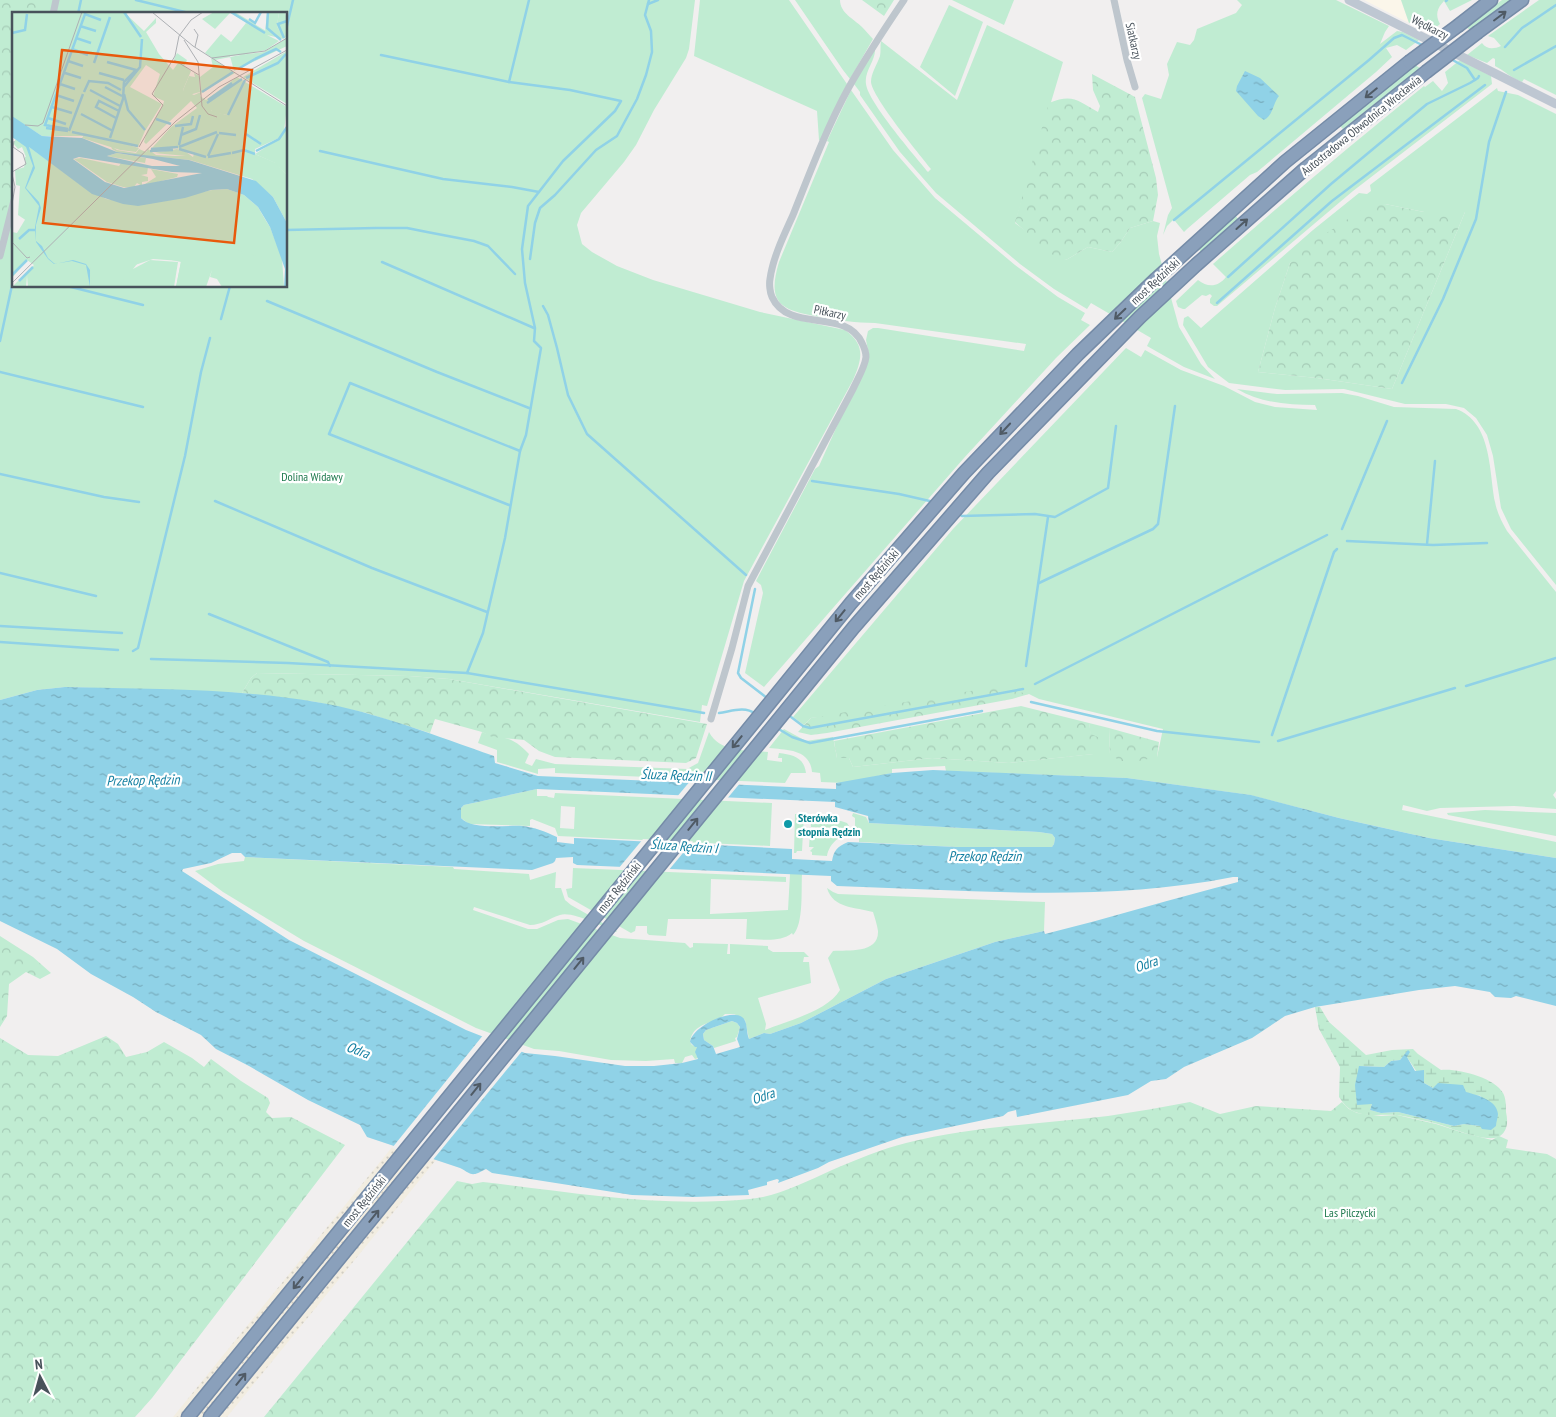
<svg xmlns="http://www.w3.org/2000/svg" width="1556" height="1417" viewBox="0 0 1556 1417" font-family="'PT Sans Narrow',sans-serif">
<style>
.commercial{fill:#fbf6ea}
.green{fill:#c0ecd2;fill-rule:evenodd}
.forest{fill:url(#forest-crowns)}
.wetland{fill:url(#wetland-marsh);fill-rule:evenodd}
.sand{fill:url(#sand-dots)}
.water{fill:url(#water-ripples);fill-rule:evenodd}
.pier{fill:#f1efef}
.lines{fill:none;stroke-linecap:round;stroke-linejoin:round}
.stream{stroke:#90d2e7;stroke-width:2.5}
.highway-casing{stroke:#758ba7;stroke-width:15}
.street{stroke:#bec6cd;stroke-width:7}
.secondary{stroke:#bec7d2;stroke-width:9}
.highway{stroke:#8aa0bb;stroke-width:12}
.highway-bridge-casing{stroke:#758ba7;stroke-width:15;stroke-linecap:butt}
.highway-bridge{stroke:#8aa0bb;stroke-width:12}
.oneway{stroke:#4f5a65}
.culture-dot{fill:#0f9aa8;stroke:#fff;stroke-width:2}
.labels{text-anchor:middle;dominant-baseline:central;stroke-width:4.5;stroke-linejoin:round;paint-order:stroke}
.street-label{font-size:12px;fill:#48525b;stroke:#fff}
.park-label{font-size:12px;fill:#1d794d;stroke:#fff}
.culture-label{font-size:12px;font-weight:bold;fill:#0d838f;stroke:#fff;text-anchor:start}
.water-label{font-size:14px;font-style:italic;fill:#1580a2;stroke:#fff}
.inset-river{fill:none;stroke:#90d2e7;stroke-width:2.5}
.inset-road{fill:none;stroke:#adb0b4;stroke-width:1}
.view{fill:#e8590c;fill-opacity:0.15;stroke:#e8590c;stroke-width:2.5}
.inset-edge{fill:none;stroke:#48525b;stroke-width:2.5}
</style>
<defs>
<pattern id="forest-crowns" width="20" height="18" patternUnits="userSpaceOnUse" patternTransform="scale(1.25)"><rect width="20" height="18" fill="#c0ecd2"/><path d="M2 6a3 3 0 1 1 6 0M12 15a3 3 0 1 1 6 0" fill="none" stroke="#a6ccb7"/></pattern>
<pattern id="wetland-marsh" width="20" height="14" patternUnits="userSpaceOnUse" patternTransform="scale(1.25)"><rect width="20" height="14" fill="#c0ecd2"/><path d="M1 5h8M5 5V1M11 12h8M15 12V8" fill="none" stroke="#a6ccb7"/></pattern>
<pattern id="sand-dots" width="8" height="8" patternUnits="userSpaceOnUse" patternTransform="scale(1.25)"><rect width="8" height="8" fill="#f2ede1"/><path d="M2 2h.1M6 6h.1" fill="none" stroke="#d1cdc3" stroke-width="1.8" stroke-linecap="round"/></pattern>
<pattern id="water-ripples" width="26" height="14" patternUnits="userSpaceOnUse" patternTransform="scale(1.25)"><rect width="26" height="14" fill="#90d2e7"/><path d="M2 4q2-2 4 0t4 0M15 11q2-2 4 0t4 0" fill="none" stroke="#78adbe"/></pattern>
</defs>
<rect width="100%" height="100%" fill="#f1efef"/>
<path class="commercial" d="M1364,0H1401L1409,23Z"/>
<g class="green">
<path d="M0,0H695L689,49L686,58L654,110L636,145L624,162L581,213L577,225L582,244L592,252L617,266L653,280L760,312L845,330C866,345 862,359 853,380L744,581L707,706L702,705L700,722L449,679L409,676L257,673L251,678L242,693L65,687L37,690L0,700ZM14,14H286V286H14Z"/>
<path d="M700,0H789L847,84L821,141L819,140L817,111L694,56Z"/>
<path d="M795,0H840C840,13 854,19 862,27C866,31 869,35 873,39L850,79L843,70Z"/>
<path d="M952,0H1014L1004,25Z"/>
<path d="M1237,0H1336L1389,26L1385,32L1380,44L1397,31L1403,32L1419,40L1406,50L1397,45L1386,48L1392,57L1376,72L1257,172L1250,175L1187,229L1184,232L1175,221L1173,220L1167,226L1163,235L1168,215L1172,208L1142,98L1145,94L1161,99L1169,75L1167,64L1177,42L1190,45L1194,40L1197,29L1236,13L1242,5Z"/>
<path d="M1401,0H1472L1450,11L1444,1C1437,8 1435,15 1440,24L1433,30L1415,20L1409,23Z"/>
<path d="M1502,0H1511L1471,30L1465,27Z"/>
<path d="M1539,0H1556V95L1524,79L1522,82C1511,78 1505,71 1495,66V59L1493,58L1487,63L1467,55L1482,43C1487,50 1494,49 1501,46L1494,38L1488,36Z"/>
<path d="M949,5L983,22L955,96L920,67Z"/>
<path d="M987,25L1063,62L1015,223L1066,260L1088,247L1112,252L1120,243L1130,228L1153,221L1160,223L1157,236L1159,254L1179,327L1201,364L1215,379L1184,367L1147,346L1151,338L1091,303L1087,309L1054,289L1020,264L936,193L900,152L860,95V92L854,84L875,48C876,61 864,71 866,84C868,102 915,156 928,172L931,169C920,155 872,97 871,82C871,73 877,65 880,56C881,51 880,46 881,41L957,100Z"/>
<path d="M1460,60L1491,76L1492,84L1353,191L1217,306H1214L1210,303V299L1212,296L1210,294L1206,296L1202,295L1185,309H1183L1178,307L1176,301L1198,280C1208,288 1218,287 1226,277L1213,264C1282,203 1352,144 1424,86L1425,87L1433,81L1442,91L1448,83L1445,72Z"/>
<path d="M1415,65L1420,68L1343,129L1340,126Z"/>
<path d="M1497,88L1498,91L1518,95L1556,114V585L1511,529L1501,508L1493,456L1487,435L1476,418L1464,408L1446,404H1405L1344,389L1285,390L1229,383L1208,367L1183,325L1184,318L1188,316L1201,328L1313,230L1359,193L1367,194L1371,191L1370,185ZM1385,204L1424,212H1465L1392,389L1317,378L1258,372L1275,308L1290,263Z"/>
<path d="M851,90L893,150L935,198L1015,265L1058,297L1085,313L1081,320L1090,325L1056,358L964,458L764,687L745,673L763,593L761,585L756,581L815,469L819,466L869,355L866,340L868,331L873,328H878L1024,351L1026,344L875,323C856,323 839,320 820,317C782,310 766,305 779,262L829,142L827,141Z"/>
<path d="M1235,215L1238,219L1201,252L1198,248Z"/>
<path d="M1126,348L1141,357L1145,350L1181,370L1224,386L1255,402L1275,407L1317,410L1315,405C1288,405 1261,403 1237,389L1277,394L1342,393L1358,396L1394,407L1456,409C1492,422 1489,471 1495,502C1497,513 1502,522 1507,531L1556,592V791L1553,795L1556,799V809L1514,806L1440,808L1427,811L1403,805L1402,810L1556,842V858L1429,838L1339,818L1250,795L1127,778L946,771L945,766L892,769V773L844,783L821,782L820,773L812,772C810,749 787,750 769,748L784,729L806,741L833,737L837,758H849L853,767L932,758L1009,763L1093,754L1089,723L1109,728L1110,754L1157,757L1163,729L1039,699L1029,694L811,718L804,725L793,717L953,529Z"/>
<path d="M482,732C493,737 504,736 513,741C519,744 524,749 529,754L525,763L532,766L536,759L555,764L687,769L698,763L709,732C720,753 747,750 768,752L767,760L782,762V758H778L779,753C793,755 804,757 806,773H791L785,783L555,773V768L538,769V774L497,762V750L478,743Z"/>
<path d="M537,789V796H547L548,797L554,798L555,793L772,803L770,846L558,836L555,828L532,819L530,820V826L469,824L461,818V808L464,805ZM561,806L575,807L574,829L560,828Z"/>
<path d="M1485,810L1556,813V836L1448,815L1447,813Z"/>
<path d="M853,813L866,817L869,823L1039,832L1052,834L1055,838L1054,844L1052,847H957L859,842V834C845,830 829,842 827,856L812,855V852L810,851L814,847H809L810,832L855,831V818L852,816Z"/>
<path d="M795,814H804L802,851H797L796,853H794Z"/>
<path d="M810,815H818L821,820L841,821L847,823L849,826L847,828L811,827Z"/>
<path d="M245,857L453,867L454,869L529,874L530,880L556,872L555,888H561L565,900L571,905L617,931L616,932C603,927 573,911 560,915C550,918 542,925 530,925L474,907L473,910L528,929H537L558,920L568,919L620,938L685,943L690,948L693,947V943L728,944L727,954H730V944L768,946V949L773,952H804L809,957H804L803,962H809L811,983L758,998L766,1024L765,1030C787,1021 828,1011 840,990L828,958L833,951C848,950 879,954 878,931C877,925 875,918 873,912C856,907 833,909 827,888L833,892L838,894L1045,902L1044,931L995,942L886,979L801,1023L770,1034L764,1033L749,1039L745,1020L734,1014H725C715,1025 693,1021 690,1042L692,1045L697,1047L696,1054L698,1058L695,1059L692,1055L685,1057L682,1063H675L674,1059L646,1061L611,1060L559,1051L534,1049L476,1028L304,941L223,892L195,871L218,864L244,861Z"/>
<path d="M573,868L786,877V882L711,879L710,914L788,910L790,874H802C801,889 804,924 793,935L792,933C780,943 761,939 746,939L747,919H668L666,936L649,935L647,933V926H636L635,931L631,933L568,897L566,889L572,888Z"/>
<path d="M732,1021L737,1023L740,1027L737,1037L735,1038L736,1041L714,1048L713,1046L704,1040L703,1034L706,1030Z"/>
</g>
<g class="forest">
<path d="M0,0H51L48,14H14V178L0,235Z"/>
<path d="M862,0H894L884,16Z"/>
<path d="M1092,74L1135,97L1156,178L1158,195L1153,221L1130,228L1120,243L1112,252L1088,247L1066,260L1051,254L1015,222L1049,103C1073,93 1078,101 1098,112L1100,106L1093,90Z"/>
<path d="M1385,204L1424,212H1465L1392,389L1317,378L1258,372L1275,308L1290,263L1310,244L1366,207Z"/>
<path d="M257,673L409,676L449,679L707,724L696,758L686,763L555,757L539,751L524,740L492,737L482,732L435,719L430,733L366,713L316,702L242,693L251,678Z"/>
<path d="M994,687L1029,694L1012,699L827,733L811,735L798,732L811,718Z"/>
<path d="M1021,706L1089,723L1091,734L1100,738L1094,754L1009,763L932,758L853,767L849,758H837L834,741Z"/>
<path d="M1109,728L1159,742L1157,757L1139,761H1120L1110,754Z"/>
<path d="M0,936L33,957L51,973L40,979L26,972L9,984L7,1016L0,1027Z"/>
<path d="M106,1036L118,1044L126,1057L147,1052L164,1042L192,1058L204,1067L211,1059L241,1081L268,1098L270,1103L266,1112L272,1118L291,1117L345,1145L152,1398L135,1417H0V1038L28,1055L58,1056Z"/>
<path d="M1190,1102L1220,1114L1256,1106L1331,1111L1342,1102L1349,1109L1357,1113L1381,1116L1397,1115L1436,1124L1464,1133L1492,1140L1499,1136L1508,1140L1506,1148L1547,1154L1556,1159V1417H264L457,1181L472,1184L483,1182C572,1192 660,1208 750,1199C779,1196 805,1182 832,1170C855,1160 882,1149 906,1143C972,1126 1041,1124 1108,1116C1135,1112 1163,1107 1190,1102Z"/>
</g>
<path class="wetland" d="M1315,1007H1320L1329,1022L1366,1055L1392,1050L1413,1049L1418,1054L1441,1070C1458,1068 1495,1078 1503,1093C1506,1098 1506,1106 1506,1112C1508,1121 1508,1130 1500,1136C1489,1144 1451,1128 1438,1124C1425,1121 1410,1117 1397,1115C1383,1114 1368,1117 1355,1112C1348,1109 1343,1103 1339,1097L1340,1067L1319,1029ZM1408,1051L1407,1057L1424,1083L1433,1088L1481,1096L1480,1126L1464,1124L1454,1126L1398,1112L1381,1113L1370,1110L1372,1104L1359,1066L1384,1067L1391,1061L1400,1060Z"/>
<path class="sand" d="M393,1146L436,1160L227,1417H173Z"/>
<g class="water">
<path d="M1245,71L1260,78L1279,96C1273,103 1273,116 1264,120L1258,116L1236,91L1237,86Z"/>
<path d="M65,687C149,689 234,688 316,702C377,712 436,736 494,756L495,763L538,776L836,789V783L892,773L933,770L1127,778L1251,795L1339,818L1429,838L1556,858V1006L1516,996L1511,998L1495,997L1490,992L1455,986L1419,990L1315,1007L1285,1016L1252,1038L1184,1067L1166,1079L1151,1081L1128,1095L1017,1117L1016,1110L1008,1112L1003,1116L902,1137L829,1162L818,1168L778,1183L779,1180L777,1179L767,1182V1185L748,1190L749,1195L693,1197L632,1195L492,1173L486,1169C471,1177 473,1175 460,1168L367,1137L360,1125L308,1100L249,1066L216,1049L201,1035L156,1012L133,997L91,974L57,949L0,921V700L37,690ZM537,789L835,802V807L868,816L869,823L1039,832L1052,834L1055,838L1054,844L1052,847H957L848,842C837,847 834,850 832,861L792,859V849L574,838V844L557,842V837C546,832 534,827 522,826C506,825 471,830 461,818V808L464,805ZM232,853H241L245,857L532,870L553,863L555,861L556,858L573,857V863L577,865L831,876V881L837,886C969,890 1102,903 1233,877H1238V882C1174,898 1110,918 1045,934L1044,931L995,942L886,979L801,1023L770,1034L764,1033L749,1039C746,1032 748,1021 742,1017C730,1008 692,1027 690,1042L695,1047H697L695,1052L698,1059L682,1063L654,1066H625L555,1056L525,1053L466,1030L289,940L182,871L183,869L211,863ZM732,1021L737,1023L740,1027L737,1039L740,1047L716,1054L713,1046L704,1040L703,1034L706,1030Z"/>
<path d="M1408,1050L1410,1052L1407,1057L1415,1071L1424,1070V1083L1433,1088L1438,1083L1463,1085L1466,1092C1477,1095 1497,1100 1498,1114C1498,1117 1496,1122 1496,1126L1491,1130L1482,1129L1480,1126L1464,1124L1454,1126L1398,1112L1381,1113L1370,1110L1372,1104L1357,1105L1355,1085L1359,1066L1384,1067L1391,1061L1400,1060Z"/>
</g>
<g class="pier">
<path d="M691,780L741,782L726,800L676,798Z"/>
<path d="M643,839L693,841L668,871L618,869Z"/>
<path d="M484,1034L523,1050L432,1161L392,1148Z"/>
</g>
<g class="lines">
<g class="stream">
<path d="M136,0L193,14"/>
<path d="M1446,1L1447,0"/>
<path d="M648,4L658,0"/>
<path d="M78,14L81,0"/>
<path d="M286,30L293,0"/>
<path d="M1505,47L1522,28L1556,5"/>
<path d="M381,55L509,82L570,90L621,101L615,111L563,161L528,206L522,249L525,283L535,328L534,341L541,348L526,435L520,451L505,538L483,633L467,673"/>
<path d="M1449,58L1467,68L1475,80"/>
<path d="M1514,70L1556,46"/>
<path d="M509,82L529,0"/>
<path d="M320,151L443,179L512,187L539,192"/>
<path d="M1174,220L1369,60L1394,38L1402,35L1424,46"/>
<path d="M286,230L376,228H407L427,232L474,241L488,246L515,274"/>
<path d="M530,259L535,223L540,208L555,195L596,150L617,136L637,99L646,75L652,52L651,31L645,15L649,0"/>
<path d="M382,262L534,328"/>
<path d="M1228,277L1331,184L1427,104L1470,83L1478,78L1479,76"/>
<path d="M67,286L143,305"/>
<path d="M267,301L437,372L529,408"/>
<path d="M1217,303L1332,201L1485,85"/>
<path d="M543,306L548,315L557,348L568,395L587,434L746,575"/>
<path d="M221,319L230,286"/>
<path d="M0,341L14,276"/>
<path d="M0,372L143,407"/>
<path d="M1402,383L1443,299L1476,219L1489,142L1506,92"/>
<path d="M0,474L104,497L139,502"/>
<path d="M812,481L899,494L934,502"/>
<path d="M215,501L372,568L487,612"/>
<path d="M509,505L329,434L350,383L520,451"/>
<path d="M957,513L962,516L1035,514L1055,517L1108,488L1116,426"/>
<path d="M1342,529L1387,421"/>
<path d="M1347,541L1433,545L1487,543"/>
<path d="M1427,544L1435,461"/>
<path d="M0,573L96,596"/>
<path d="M1039,583L1153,529L1158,524L1175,406"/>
<path d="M755,589L738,673L741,678L767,698"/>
<path d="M209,614L328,662L330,666"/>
<path d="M0,626L122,633"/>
<path d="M0,642L118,650"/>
<path d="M133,651L138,648L185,456L201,372L210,338"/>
<path d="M151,659L288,663L467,673L704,713"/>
<path d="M1026,666L1048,517"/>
<path d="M1035,684L1327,535"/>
<path d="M1466,686L1556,658"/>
<path d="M1031,702L1157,731L1259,742"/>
<path d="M719,713C733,711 744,706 756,714"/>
<path d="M787,714L803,726L810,728L1023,689"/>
<path d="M777,728L792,737L810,743L982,711"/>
<path d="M1272,735L1334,552L1337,549"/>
<path d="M1278,741L1455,688"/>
</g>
<defs>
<g id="highway">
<path d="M1459,25L1491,0"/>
<path d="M1478,32L1522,0"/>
<path d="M188,1417L851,603L964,473L1078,354L1156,279L1285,162L1409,62"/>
<path d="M210,1417L854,627L988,473L1140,317L1196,265L1306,168L1426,72"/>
</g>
</defs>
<use href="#highway" class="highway-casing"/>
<g class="street">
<path d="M1114,0L1127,60L1135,87"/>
<path d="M53,14L56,0"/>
<path d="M0,256L14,200"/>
<path d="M711,719L732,648L748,586L853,389C857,380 865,367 866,357C866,353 864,347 862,343C846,307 789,334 772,297C770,293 769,284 770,279C773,257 784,235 793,215C810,172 827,127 849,87C866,57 885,28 904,0"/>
</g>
<path class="secondary" d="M1349,0L1556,104"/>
<use href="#highway" class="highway"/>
<defs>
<g id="highway-bridge">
<path d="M1409,62L1459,25"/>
<path d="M1426,72L1478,32"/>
</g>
</defs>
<use href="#highway-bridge" class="highway-bridge-casing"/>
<use href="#highway-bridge" class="highway-bridge"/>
</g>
<defs><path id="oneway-shaft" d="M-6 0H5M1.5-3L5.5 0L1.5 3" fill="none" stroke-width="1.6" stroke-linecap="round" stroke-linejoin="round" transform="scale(1.25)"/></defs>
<g class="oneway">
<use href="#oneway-shaft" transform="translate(1500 16) rotate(-37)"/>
<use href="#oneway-shaft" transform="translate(1371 93) rotate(141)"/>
<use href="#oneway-shaft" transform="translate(1242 224) rotate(-42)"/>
<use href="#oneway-shaft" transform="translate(1120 314) rotate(136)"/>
<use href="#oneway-shaft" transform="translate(1005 429) rotate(133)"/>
<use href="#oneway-shaft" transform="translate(840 616) rotate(129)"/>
<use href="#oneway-shaft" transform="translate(737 742) rotate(129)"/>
<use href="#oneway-shaft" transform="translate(693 824) rotate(-51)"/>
<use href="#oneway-shaft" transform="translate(579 963) rotate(-51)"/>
<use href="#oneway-shaft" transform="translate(476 1089) rotate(-51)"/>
<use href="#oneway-shaft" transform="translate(374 1216) rotate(-51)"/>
<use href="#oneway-shaft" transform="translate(298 1283) rotate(129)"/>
<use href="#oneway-shaft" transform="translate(241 1379) rotate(-51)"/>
</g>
<circle class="culture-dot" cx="788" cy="824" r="5"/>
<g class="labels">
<g class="street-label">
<text transform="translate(1430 27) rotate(27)">Wędkarzy</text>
<text transform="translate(1134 41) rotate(77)">Siatkarzy</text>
<text transform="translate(1361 125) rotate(-39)">Autostradowa Obwodnica Wrocławia</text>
<text transform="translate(1155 281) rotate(-43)">most Rędziński</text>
<text transform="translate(830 312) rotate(12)">Piłkarzy</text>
<text transform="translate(876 574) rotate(-49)">most Rędziński</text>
<text transform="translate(619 887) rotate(-51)">most Rędziński</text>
<text transform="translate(364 1201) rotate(-51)">most Rędziński</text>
</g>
<g class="park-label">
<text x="312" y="476">Dolina Widawy</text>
<text x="1350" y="1212">Las Pilczycki</text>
</g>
<g class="culture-label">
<text x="798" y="817">Sterówka<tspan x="798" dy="14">stopnia Rędzin</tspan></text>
</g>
<g class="water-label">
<text transform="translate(676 775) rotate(2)">Śluza Rędzin II</text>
<text transform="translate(143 780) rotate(-1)">Przekop Rędzin</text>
<text transform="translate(684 846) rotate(4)">Śluza Rędzin I</text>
<text x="985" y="856">Przekop Rędzin</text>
<text transform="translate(1146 964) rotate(-19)">Odra</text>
<text transform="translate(358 1050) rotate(20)">Odra</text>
<text transform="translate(763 1096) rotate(-19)">Odra</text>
</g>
</g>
<g transform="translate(12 12)">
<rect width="275" height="275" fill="#f1efef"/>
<path d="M0,0H118L114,2L132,19L144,6V11L134,20L147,42L161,58L166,51L162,47L165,41L175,48L172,54L179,59L171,78L182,83L189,80L188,65L201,55L199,46L223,61L190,80L188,84L194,88L225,65L275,95L272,119L267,126L243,137V142L264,151L275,163V211L261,185L240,167L178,148L136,144L105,140L100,137L99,134L105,138L124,141L127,137L134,140L136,137L144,143L163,144H174V140L181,145L182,142L162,135L140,136L159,115L185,96L179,89L134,132L132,130L135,119L144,105L151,93L152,89L141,84L148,62L134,53L118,75L150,92L133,119L126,135L72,124H30L13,113L0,112ZM226,83L215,103L199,99ZM202,0L218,1L203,17L190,7ZM255,0H267L265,14L272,27L255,23L267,29L254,38L203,48L193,41L209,22L219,30L234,11L253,21ZM275,26V34L222,59L218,44L252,40ZM275,39V92L231,65ZM5,126L73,176L94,187L128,193L200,178L215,177L232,183L246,195L258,216L272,275H260L259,272V275H210L205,267L198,265L200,258L194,275H164L169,250L155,247L140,246L133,248L125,252L121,257L138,248L166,250L162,275H16L15,264L14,275H0L22,253L15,248L0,266V220L5,221L14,206L8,177L14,145L10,135L6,137L1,131ZM105,141L134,146L133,151L95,144ZM69,146L107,154L109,151L136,155L135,162L129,163L136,165V169L130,170V174L144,165L139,157L166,162L165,165L130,174L125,171L121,176L111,175L95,170L62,147Z" fill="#c0ecd2" fill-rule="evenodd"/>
<path d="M0,0H69L30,112L23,113L0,94ZM217,0H223L254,19L253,22ZM182,61L187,64L188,80L177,83L171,78L177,64L183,65ZM214,81L226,83L215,103L199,100L204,87ZM275,116V163L263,151L243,142L267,127ZM72,123L96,127L127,136L124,140L108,138L70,126ZM165,137L174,140V144L142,141ZM18,139L43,158L38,159L36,164L39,167L56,168L77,182L28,231L25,219L29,192L15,177L24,157ZM16,144L19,155L12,176L26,190L27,199L21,226L16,234L17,219L10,215L18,216V211L6,203L8,174L4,173L3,158L13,155V145ZM90,188L126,194L148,189L200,190L218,196L237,208L233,200L246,198L258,215L270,246L272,275H259L248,240L245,244L206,233L188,244L181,275H164L169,249L141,247L123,253L106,275H80L78,255L73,250L59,247L44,251L35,243Z" fill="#c0ecd2"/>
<path d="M267,0H273L275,8V24L272,27L265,14Z" fill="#c0ecd2"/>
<path d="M0,104L30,124L70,126L105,140L177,148L244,169L261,185L275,211V275H272L273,257L258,215L246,195L232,183L215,177L199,178L173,186L126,194L111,192L80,182L17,135L23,156L14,176L27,190L29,196L24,213V229L30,234L36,246L43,252L61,248L74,252L78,258V275L74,253L60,249L42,252L36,247L24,230L23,215L27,194L13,176L21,154L14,135L0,125ZM105,141L141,147L168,154H140L95,144ZM67,145L160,160L190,161L112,176L93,170L61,147Z" fill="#90d2e7" fill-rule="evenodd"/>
<path class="inset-river" d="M112,0L129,25M219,0L253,21M256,0L255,16L269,28M237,7L243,11L249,0M68,14L84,19M0,21L13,18L15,2M64,26L79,31M272,26L266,12L275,9M60,37L76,43M243,47L264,37L269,40M56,49L71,54M95,50L124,58L112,70L111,87L98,126M82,51L98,5M226,57L243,47M53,61L69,66M87,61L112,68M234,66L266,51L274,42M48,72L63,77M93,75L110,84M111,76L128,55L130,27M78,78L108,94M72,80L77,69L96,71L109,78M190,80L221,60M112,82L116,98L133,118M44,83L62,89M196,88L220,71M195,91L230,67M40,95L60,101M69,102L101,119M216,103L233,68M36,106L54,112M104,106L84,95L87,89L107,99M144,107L159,112M163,114L179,112L181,104M34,116L56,119M56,117L33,113L73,2L89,8M57,119L71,82M60,120L126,134M207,121L224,123M234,122L249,132M169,123L184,117L188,103M167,133L171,115M167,135L205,120M139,137L166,135M167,137L194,145M138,139L161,138M244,139L267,127L275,115M220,141L232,138L243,142M196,144L206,122M196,145L219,141M7,227L17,218H23M0,263L15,248M7,269L21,255"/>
<path class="inset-road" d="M140,0L181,34L275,94M182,17L186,23L183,35M172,28L186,50L190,94L196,102L205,105M200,46L253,39L275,26M162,48L187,63M13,113L26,114L31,111L70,0M127,135L151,93L140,82L163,44L167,24L179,8L191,0M0,160L14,152L11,142L1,135L2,129M0,162L3,175L0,192M0,230L15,246L18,245M0,271L164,109L207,75L275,38"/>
<path class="view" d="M50,38L240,58L222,231L31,211Z"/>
<rect width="275" height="275" class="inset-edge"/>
</g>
<g transform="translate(40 1377) rotate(354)" stroke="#ffffff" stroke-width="4" paint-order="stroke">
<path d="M0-4L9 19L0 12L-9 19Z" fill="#48525b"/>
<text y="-8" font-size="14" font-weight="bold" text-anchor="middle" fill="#48525b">N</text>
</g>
</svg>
